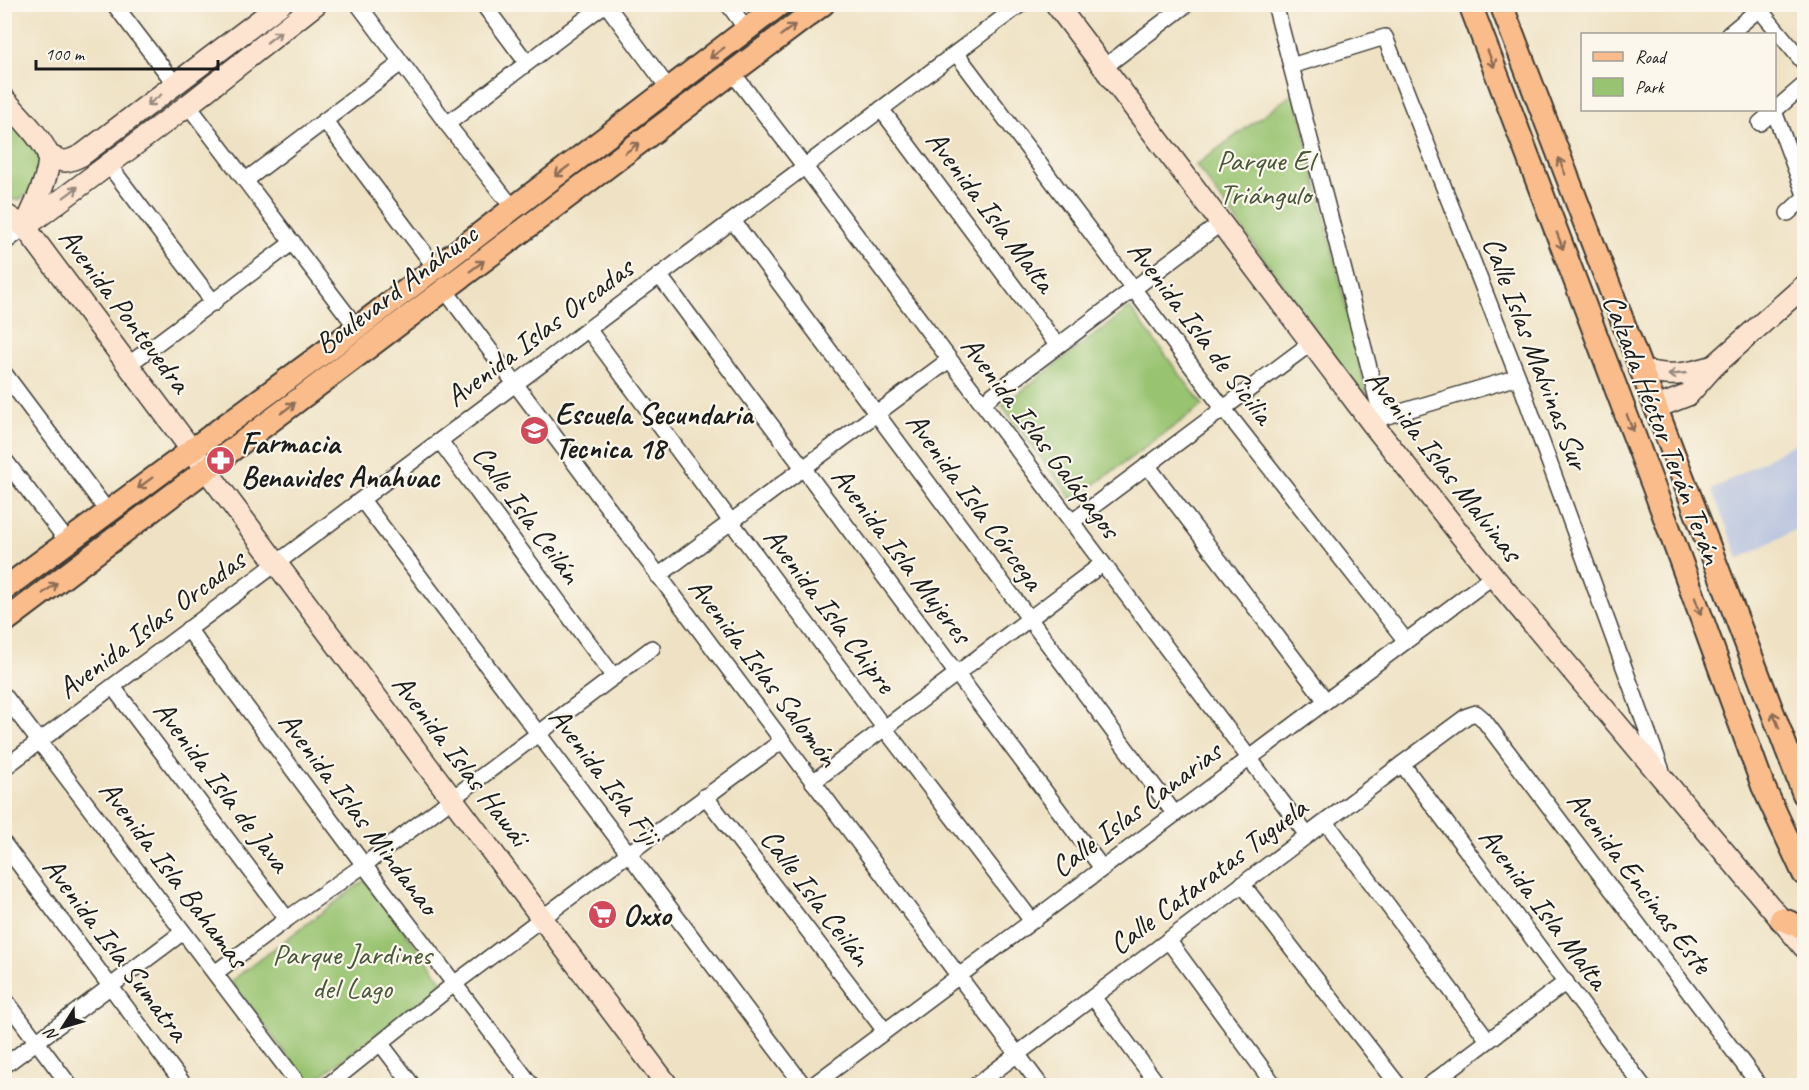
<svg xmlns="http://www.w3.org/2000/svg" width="1809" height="1090" viewBox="0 0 1809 1090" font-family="Caveat,sans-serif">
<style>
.industrial{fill:#bac4de}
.green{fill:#98c370;stroke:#5a7046;stroke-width:1.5}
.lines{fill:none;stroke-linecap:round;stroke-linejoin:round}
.street-casing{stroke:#3c3a35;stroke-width:18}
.secondary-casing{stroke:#3c3a35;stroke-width:24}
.primary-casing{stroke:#3c3a35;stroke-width:26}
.street{stroke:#fff;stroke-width:15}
.secondary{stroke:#fde4d1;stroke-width:21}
.primary{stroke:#fabc8b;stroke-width:22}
.oneway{stroke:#8b6c54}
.oneway2{stroke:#988a80}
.labels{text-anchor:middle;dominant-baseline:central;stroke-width:4.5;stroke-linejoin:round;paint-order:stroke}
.park-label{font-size:30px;fill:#475639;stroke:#fbf7ec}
.street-label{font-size:30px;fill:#1c1c1c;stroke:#fbf7ec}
.poi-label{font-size:30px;font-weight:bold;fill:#1c1c1c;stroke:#fbf7ec;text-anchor:start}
</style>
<rect width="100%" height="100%" fill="#fbf7ec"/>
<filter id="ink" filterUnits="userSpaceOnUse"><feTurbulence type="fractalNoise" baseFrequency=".0167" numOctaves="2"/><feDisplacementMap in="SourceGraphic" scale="12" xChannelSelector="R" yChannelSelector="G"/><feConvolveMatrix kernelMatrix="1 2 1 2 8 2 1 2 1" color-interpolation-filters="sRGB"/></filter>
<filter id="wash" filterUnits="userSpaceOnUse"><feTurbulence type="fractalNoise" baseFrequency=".008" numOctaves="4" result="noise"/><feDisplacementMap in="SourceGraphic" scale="24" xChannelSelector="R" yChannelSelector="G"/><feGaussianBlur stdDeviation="1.35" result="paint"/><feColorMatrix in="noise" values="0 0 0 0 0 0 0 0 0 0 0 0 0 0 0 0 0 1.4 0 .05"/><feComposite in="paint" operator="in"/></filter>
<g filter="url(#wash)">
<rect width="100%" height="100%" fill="#efe2c4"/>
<path class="industrial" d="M1804,438V525L1739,559L1712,490Z"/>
<g class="green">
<path d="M1295,92L1369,404L1196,165Z"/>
<path d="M4,106L41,157L32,192L18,200L5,199Z"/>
<path d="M1130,308L1203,405L1073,500L1002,406Z"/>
<path d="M365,880L444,983L309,1085L231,981Z"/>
</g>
</g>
<g filter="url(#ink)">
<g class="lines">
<defs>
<g id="street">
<path d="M114,4L175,84"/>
<path d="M358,4L447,124L513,208"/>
<path d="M483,4L527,63"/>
<path d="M606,4L669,89"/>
<path d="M728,4L747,30"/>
<path d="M1275,4L1382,418"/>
<path d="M1755,4L1804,63"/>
<path d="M1729,34L1759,9"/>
<path d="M956,53L1223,408L1406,641"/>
<path d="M1291,66L1385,37L1518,377L1662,771"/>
<path d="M1103,68L1187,4"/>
<path d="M732,72L805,167L1307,835"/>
<path d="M188,105L357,328"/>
<path d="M881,109L1057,345"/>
<path d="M1774,111L1804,192"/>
<path d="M325,121L435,267"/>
<path d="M1760,123L1804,85"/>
<path d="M447,124L605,4"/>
<path d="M108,164L214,303"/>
<path d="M246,180L401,63"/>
<path d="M1788,213L1804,198"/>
<path d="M733,221L1174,813"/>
<path d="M4,243L25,227"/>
<path d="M659,275L1102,868"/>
<path d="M445,290L1041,1086"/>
<path d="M588,329L885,729L1032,921"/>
<path d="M128,365L293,242"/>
<path d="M4,373L108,512"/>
<path d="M982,403L1221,223"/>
<path d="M1374,420L1518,377"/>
<path d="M440,441L614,677"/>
<path d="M4,459L68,542"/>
<path d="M1147,465L1326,701"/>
<path d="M362,500L804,1086"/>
<path d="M1072,522L1311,343"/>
<path d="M658,576L949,360"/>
<path d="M188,629L364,865L532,1086"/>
<path d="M113,687L287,919"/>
<path d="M4,695L300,1086"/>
<path d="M1402,764L1643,1086"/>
<path d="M4,768L1021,4"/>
<path d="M813,782L1102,564"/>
<path d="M705,796L885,1031"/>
<path d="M1326,822L1488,1040"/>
<path d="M4,844L185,1086"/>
<path d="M1242,884L1399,1086"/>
<path d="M1168,940L1275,1086"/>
<path d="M215,973L287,919L364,865L652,648"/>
<path d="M1093,997L1159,1086"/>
<path d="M4,998L70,1086"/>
<path d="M381,1044L413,1086"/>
<path d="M4,1066L183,932"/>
<path d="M327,1086L454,984L629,853L782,741"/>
<path d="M812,1086L1493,576"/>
<path d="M975,1086L1402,764L1467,716L1476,713L1483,719L1760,1086"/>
<path d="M1428,1086L1566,982"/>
</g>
<g id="secondary">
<path d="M1056,4L1371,422L1493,576L1804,947"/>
<path d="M4,99C15,111 44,140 48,155C52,173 32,210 25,227"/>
<path d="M48,155C64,163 66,163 82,155L281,4"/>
<path d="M4,214L25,227C240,512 452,801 668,1086"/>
<path d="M25,227L188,105L316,4"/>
<path d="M1640,370C1670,377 1685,375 1714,366"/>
<path d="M1654,404H1665L1688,395L1714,366L1804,286"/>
</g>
<g id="primary">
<path d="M1470,4L1654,488L1763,786L1804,874"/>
<path d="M1501,4L1804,794"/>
<path d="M4,589L357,328L780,4"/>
<path d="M4,622L823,4"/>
<path d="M1781,919L1804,928"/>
</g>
</defs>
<use href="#street" class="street-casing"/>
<use href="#secondary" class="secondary-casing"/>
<use href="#primary" class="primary-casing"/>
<use href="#street" class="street"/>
<use href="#secondary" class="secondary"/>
<use href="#primary" class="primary"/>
</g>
<defs><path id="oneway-shaft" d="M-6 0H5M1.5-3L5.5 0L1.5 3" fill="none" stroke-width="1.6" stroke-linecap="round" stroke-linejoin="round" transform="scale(1.5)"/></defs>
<g class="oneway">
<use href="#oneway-shaft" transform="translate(788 30) rotate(-37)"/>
<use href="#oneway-shaft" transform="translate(717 53) rotate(143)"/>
<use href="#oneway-shaft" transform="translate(1491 59) rotate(69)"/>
<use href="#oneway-shaft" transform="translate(632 148) rotate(-37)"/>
<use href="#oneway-shaft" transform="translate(1562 166) rotate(-111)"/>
<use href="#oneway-shaft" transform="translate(562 171) rotate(143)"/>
<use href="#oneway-shaft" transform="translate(1560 241) rotate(69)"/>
<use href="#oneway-shaft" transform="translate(477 266) rotate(-37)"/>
<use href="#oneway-shaft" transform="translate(288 408) rotate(-37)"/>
<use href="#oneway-shaft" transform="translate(1630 423) rotate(69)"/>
<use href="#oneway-shaft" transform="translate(145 483) rotate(143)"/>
<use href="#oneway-shaft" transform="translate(50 588) rotate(-37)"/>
<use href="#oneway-shaft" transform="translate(1698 606) rotate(70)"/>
<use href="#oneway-shaft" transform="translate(1776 720) rotate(-111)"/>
</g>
<g class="oneway2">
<use href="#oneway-shaft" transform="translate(274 37) rotate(-38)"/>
<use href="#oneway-shaft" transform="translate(154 100) rotate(143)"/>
<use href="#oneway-shaft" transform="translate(71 192) rotate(-37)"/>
<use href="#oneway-shaft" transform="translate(1677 374) rotate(174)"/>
</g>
</g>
<defs>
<symbol id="school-disc" viewBox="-11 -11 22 22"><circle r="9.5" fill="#d1495b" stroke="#fbf7ec"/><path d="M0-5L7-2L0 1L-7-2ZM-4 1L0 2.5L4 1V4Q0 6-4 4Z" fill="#fff"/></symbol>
<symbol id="pharmacy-disc" viewBox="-11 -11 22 22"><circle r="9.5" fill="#d1495b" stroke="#fbf7ec"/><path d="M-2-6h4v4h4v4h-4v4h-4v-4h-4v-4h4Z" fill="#fff"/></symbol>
<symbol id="supermarket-disc" viewBox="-11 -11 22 22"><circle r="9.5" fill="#d1495b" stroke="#fbf7ec"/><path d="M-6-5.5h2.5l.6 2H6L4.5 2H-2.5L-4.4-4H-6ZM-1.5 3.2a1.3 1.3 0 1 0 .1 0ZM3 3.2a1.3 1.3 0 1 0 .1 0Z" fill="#fff"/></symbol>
</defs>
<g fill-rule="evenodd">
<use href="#school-disc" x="518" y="414" width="33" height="33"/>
<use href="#pharmacy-disc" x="204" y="444" width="33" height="33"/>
<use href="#supermarket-disc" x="586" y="898" width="33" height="33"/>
</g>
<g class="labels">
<g class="park-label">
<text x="1265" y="160">Parque El<tspan x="1265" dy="34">Triángulo</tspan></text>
<text x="352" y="954">Parque Jardines<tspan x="352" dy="34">del Lago</tspan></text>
</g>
<g class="street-label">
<text transform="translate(991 211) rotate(53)">Avenida Isla Malta</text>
<text transform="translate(396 289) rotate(-37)">Boulevard Anáhuac</text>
<text transform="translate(125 310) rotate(53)">Avenida Pontevedra</text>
<text transform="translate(539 332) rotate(-37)">Avenida Islas Orcadas</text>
<text transform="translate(1201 332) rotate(53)">Avenida Isla de Sicilia</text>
<text transform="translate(1536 353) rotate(69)">Calle Islas Malvinas Sur</text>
<text transform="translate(1663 429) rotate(69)">Calzada Héctor Terán Terán</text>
<text transform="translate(1041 437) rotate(53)">Avenida Islas Galápagos</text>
<text transform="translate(1444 465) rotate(52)">Avenida Islas Malvinas</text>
<text transform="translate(975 501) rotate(54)">Avenida Isla Córcega</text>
<text transform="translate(527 514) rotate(54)">Calle Isla Ceilán</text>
<text transform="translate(902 555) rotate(53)">Avenida Isla Mujeres</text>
<text transform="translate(830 610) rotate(53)">Avenida Isla Chipre</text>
<text transform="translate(151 624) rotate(-37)">Avenida Islas Orcadas</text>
<text transform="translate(764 672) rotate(53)">Avenida Islas Salomón</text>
<text transform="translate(461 760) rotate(53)">Avenida Islas Hawái</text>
<text transform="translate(605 776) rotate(53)">Avenida Isla Fiji</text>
<text transform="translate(222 786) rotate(53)">Avenida Isla de Java</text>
<text transform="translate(1136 809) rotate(-37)">Calle Islas Canarias</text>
<text transform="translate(359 813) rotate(53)">Avenida Islas Mindanao</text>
<text transform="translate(174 874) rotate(53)">Avenida Isla Bahamas</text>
<text transform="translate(1208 876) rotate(-37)">Calle Cataratas Tuguela</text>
<text transform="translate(1640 882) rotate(53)">Avenida Encinas Este</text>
<text transform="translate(816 897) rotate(53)">Calle Isla Ceilán</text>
<text transform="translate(1544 908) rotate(53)">Avenida Isla Malta</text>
<text transform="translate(116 949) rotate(53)">Avenida Isla Sumatra</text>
</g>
<g class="poi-label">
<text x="555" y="414">Escuela Secundaria<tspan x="555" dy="34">Tecnica 18</tspan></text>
<text x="241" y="443">Farmacia<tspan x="241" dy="34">Benavides Anahuac</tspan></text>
<text x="623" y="915">Oxxo</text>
</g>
</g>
<rect width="1809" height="1090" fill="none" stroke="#fbf7ec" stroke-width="24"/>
<rect x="1581" y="33" width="195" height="78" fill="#fbf7ec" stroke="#a29f99" stroke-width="1.5"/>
<rect x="1593" y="52" width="30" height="9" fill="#fabc8b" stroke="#a29f99" stroke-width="1.5"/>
<text x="1635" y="63" font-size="18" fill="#1c1c1c">Road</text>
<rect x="1593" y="78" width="30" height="18" fill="#98c370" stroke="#a29f99" stroke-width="1.5"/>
<text x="1635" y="93" font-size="18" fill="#1c1c1c">Park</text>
<g transform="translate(63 1027) rotate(233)" stroke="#fbf7ec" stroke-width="4.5" paint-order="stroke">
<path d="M0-4.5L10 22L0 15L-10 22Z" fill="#1c1c1c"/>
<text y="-9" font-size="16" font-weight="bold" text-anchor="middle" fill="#1c1c1c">N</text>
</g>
<path d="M36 60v9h182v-9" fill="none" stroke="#1c1c1c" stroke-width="3"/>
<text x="45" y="60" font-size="18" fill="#1c1c1c" stroke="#fbf7ec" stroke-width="4.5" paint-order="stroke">100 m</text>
</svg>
